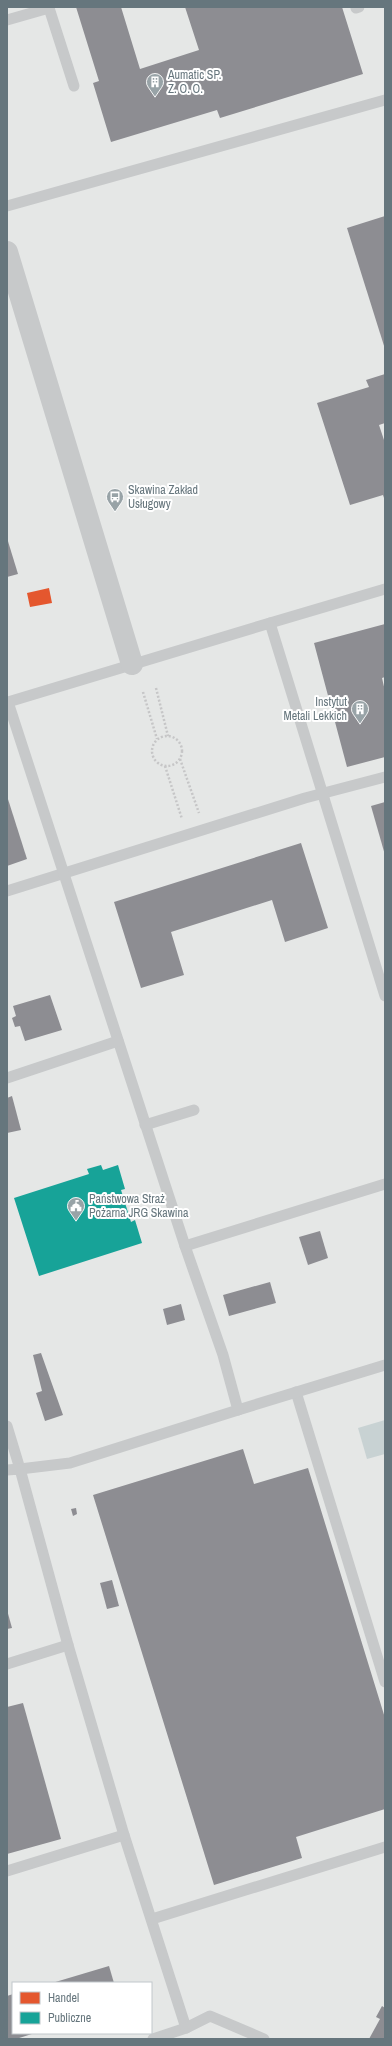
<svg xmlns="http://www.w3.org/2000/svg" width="392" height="2046" viewBox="0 0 392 2046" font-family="'Archivo Narrow',sans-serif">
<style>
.built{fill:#e5e7e6;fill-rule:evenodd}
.water{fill:#c8d2d3}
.shops{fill:#e4572e}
.public{fill:#17a398}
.industry{fill:#8d8d92}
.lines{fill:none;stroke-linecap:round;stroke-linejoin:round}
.path{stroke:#c6c6c7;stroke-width:2.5;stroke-dasharray:2 2;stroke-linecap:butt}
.service{stroke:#c7c9ca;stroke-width:11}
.minor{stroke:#c7c9ca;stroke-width:22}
.labels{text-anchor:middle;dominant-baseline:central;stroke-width:4;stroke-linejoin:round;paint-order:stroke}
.poi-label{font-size:12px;fill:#66767d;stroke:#fff;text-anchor:start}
</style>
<rect width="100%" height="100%" fill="#f6f6f6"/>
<path class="built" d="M7,7H385V2039H7ZM13,1983H151V2033H13Z"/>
<path class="water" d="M385,1420V1454L367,1459L358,1428Z"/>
<path class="shops" d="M49,588L52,603L30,607L27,593Z"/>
<path class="public" d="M101,1165L103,1170L118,1165L125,1189L121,1190L131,1222L135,1220L142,1243L39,1276L14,1198L89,1174L87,1169Z"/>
<g class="industry">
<path d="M76,7H121L140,69L199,50L185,7H342L363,74L220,118L217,110L111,142L93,83L99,81Z"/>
<path d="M385,216V349L347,228Z"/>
<path d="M385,374V423L379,425L385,443V501L383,495L350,505L317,403L369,387L366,380Z"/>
<path d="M7,538L18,574L7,577Z"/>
<path d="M385,624V677L382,678L385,691V757L347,767L314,643Z"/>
<path d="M7,796L27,859L7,866Z"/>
<path d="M385,802V855L371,806Z"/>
<path d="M301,843L328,928L285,942L272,900L171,932L184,975L141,988L114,902Z"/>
<path d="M50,995L62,1030L25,1041L20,1026L15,1027L12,1018L16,1016L13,1006Z"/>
<path d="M12,1096L21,1130L7,1133V1098Z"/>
<path d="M320,1231L328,1258L308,1265L299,1237Z"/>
<path d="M270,1282L276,1303L229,1316L223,1295Z"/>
<path d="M181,1304L185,1320L167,1325L163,1309Z"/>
<path d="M41,1353L63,1415L45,1421L36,1393L42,1391L33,1355Z"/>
<path d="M243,1449L254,1484L308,1468L385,1718V1809L296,1837L302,1858L214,1885L93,1495Z"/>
<path d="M76,1508L77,1514L73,1516L71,1509Z"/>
<path d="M112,1580L119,1606L107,1609L100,1583Z"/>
<path d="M7,1610L12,1628L7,1629Z"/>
<path d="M23,1703L61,1839L7,1854V1707Z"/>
<path d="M109,1966L114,1983H52Z"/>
<path d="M13,1994V2033H35L16,2039H7V1996Z"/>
<path d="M382,2006L385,2008V2039H369L380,2019L376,2017Z"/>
</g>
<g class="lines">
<g class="path">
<path d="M156,688L168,736"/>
<path d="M143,692L157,739"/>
<circle cx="167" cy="751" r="15"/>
<path d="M180,759L199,813"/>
<path d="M165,766L182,819"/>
</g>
<g class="service">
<path d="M356,8L359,7"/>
<path d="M7,20L49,8L74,86"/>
<path d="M7,206L385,100"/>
<path d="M270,623L385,589"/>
<path d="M7,891L305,798L385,777"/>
<path d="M385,996L270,623L8,702L185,1246L385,1184"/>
<path d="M7,1078L118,1041"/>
<path d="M145,1125L194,1110"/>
<path d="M296,1392L385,1682"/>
<path d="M238,1410L385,1365"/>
<path d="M7,1426L20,1469L70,1463L238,1410L223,1355L185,1246"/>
<path d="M7,1470L20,1469L68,1645L124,1835L186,2028L153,2039"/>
<path d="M7,1664L68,1645"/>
<path d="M7,1871L124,1835"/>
<path d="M152,1919L385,1847"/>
<path d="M186,2028L210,2016L264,2039"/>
</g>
<path class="minor" d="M7,252L132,664"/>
</g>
<defs>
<symbol id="building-pin" viewBox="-11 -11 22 30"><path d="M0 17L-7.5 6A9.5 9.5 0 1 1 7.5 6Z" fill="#98a3a7" stroke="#fff"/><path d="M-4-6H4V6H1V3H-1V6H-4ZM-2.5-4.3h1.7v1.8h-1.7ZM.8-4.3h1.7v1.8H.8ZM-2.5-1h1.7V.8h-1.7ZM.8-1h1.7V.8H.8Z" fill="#fff"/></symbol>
<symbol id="bus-pin" viewBox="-11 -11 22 30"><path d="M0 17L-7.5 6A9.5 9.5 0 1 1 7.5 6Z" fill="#98a3a7" stroke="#fff"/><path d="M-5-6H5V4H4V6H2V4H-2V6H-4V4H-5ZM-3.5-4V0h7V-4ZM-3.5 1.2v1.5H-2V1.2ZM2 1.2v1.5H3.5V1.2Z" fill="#fff"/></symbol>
<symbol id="civic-pin" viewBox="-11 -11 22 30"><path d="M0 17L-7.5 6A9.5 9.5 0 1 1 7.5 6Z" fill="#98a3a7" stroke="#fff"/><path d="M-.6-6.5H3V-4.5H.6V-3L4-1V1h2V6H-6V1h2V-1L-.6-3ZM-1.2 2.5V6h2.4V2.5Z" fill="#fff"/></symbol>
</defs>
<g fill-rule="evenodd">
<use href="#building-pin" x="145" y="72" width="20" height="27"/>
<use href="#bus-pin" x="105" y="487" width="20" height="27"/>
<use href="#building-pin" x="350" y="699" width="20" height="27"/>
<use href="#civic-pin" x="66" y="1196" width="20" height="27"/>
</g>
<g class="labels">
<g class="poi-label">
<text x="168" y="75">Aumatic SP.<tspan x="168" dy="14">Z. O. O.</tspan></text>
<text x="128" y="490">Skawina Zakład<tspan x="128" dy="14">Usługowy</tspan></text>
<text x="347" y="702" text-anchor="end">Instytut<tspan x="347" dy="14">Metali Lekkich</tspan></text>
<text x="89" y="1199">Państwowa Straż<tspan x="89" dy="14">Pożarna JRG Skawina</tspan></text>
</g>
</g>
<rect width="392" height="2046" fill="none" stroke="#66767d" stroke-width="16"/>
<rect x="12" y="1982" width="140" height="52" fill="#ffffff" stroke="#c2c8cb"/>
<rect x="20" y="1992" width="20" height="12" fill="#e4572e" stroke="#c2c8cb"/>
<text x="48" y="2002" font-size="12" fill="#66767d">Handel</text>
<rect x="20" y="2012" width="20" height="12" fill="#17a398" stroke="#c2c8cb"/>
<text x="48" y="2022" font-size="12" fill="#66767d">Publiczne</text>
</svg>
